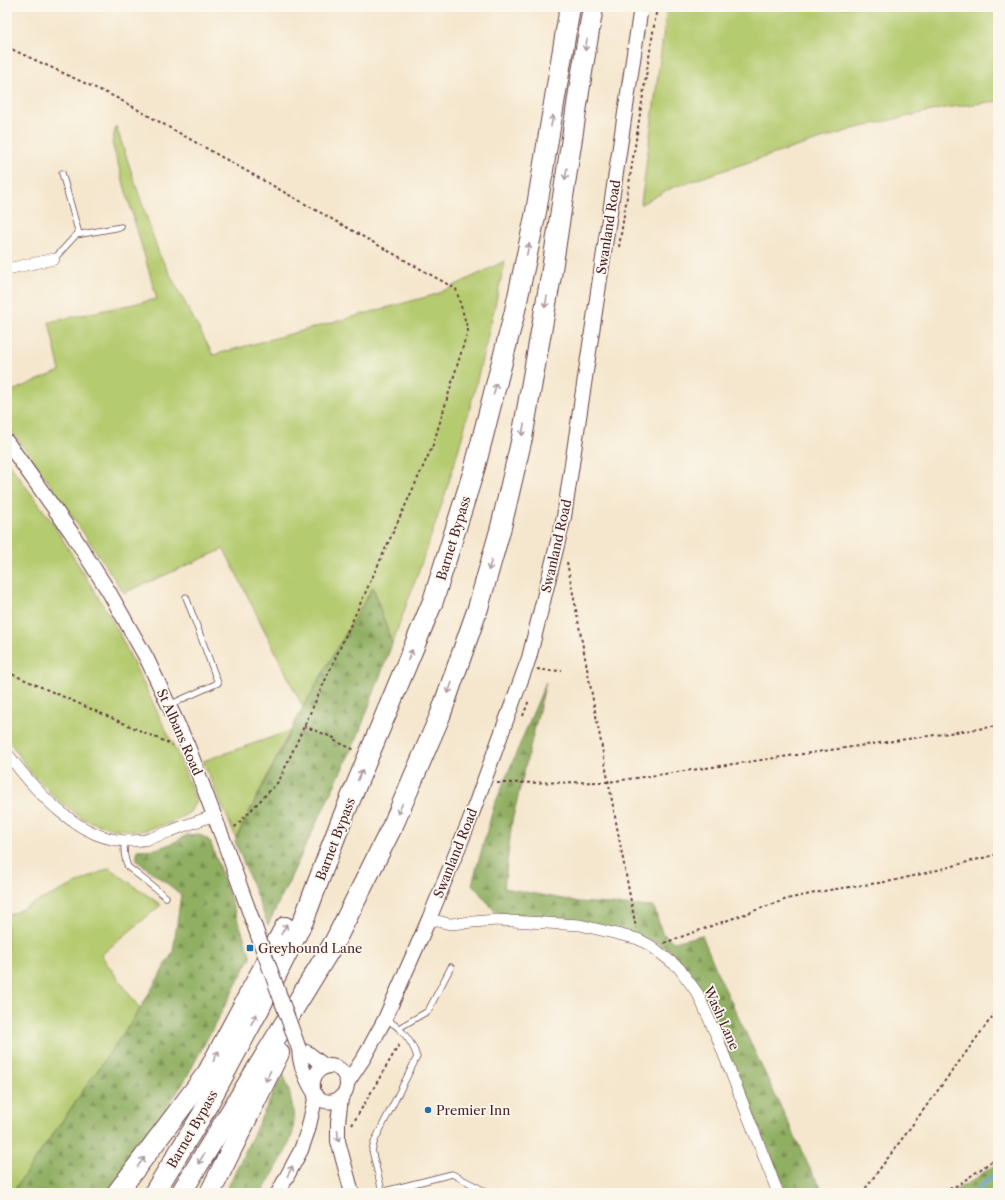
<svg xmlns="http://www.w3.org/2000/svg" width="1005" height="1200" viewBox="0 0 1005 1200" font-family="'Libre Caslon Text',serif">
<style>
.grass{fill:#b5cb70;stroke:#80754e}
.forest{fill:url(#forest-firs);stroke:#6d6746}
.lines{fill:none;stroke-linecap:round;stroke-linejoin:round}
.stream{stroke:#65a7d9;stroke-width:3.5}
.service-casing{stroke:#643d43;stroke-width:7}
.minor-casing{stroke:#643d43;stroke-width:12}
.tertiary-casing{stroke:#643d43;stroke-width:16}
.motorway-casing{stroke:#643d43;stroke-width:22}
.path{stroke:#643d43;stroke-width:2;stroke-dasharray:3 3;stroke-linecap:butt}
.service{stroke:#fff;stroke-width:5.5}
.minor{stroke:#fff;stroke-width:11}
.tertiary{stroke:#fff;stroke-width:14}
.motorway{stroke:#fff;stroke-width:20}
.tertiary-bridge-casing{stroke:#643d43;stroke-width:16;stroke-linecap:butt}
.tertiary-bridge{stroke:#fff;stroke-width:14}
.oneway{stroke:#ae9aa0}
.poi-dot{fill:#1f6fb2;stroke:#fbf7ec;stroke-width:1.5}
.labels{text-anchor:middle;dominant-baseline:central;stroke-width:3.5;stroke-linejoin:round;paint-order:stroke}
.street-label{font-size:13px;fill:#4a1f2b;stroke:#fbf7ec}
.poi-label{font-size:13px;fill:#4a1f2b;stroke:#fbf7ec;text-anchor:start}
</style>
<defs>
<pattern id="forest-firs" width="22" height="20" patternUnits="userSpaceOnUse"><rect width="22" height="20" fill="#90af62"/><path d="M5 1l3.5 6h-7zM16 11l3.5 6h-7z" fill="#788e51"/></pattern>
</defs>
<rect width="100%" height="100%" fill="#fbf7ec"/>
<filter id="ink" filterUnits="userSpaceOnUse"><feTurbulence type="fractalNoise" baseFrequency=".025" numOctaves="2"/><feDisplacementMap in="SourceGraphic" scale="8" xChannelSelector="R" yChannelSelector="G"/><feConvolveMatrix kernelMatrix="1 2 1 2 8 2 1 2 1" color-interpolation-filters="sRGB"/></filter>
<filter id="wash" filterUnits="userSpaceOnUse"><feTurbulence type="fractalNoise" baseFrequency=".012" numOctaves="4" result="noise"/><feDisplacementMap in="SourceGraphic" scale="16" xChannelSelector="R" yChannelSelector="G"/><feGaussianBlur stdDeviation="0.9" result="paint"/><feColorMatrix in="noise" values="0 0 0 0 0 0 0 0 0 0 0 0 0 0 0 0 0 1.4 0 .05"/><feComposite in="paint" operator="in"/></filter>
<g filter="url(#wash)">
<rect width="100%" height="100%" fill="#f5e7ce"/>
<g class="grass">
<path d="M667,7H998V101L944,108L853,129L749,162L674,187L641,204Z"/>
<path d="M116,126L159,254L213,355L437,294L505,261C492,320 478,379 462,437C443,507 417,576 392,644L373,587L303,707L224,549L124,593L58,495L7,425V393L60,371L49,322L157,299L112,143Z"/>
<path d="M7,461L52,522L114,623L177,753L196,800L190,812L171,823L141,831L113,829L85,820L59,801L31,773L7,738Z"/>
<path d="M290,731L236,838L203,761Z"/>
<path d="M109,868L161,905L101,955L140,1009L12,1193H7V916Z"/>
</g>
<g class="forest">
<path d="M373,587L392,644L357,738L268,925L235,841L303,707Z"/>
<path d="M546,682L512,821L504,888L579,902L654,907L662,933L674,942L702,935L718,974L812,1173L825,1193H787L700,989L673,952L655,942L634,934L498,915L472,884L494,806Z"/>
<path d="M199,834L210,841L251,957L184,1082L145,1141L106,1193H12L140,1009L173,952L181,894L137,861V850L156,849L173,843L187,835Z"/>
<path d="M283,1073C290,1091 298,1119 291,1139C284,1157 272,1175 262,1193H225Z"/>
<path d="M998,1162V1191L996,1193H951L975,1179Z"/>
</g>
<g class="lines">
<path class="stream" d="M974,1193L998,1171"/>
</g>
</g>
<g filter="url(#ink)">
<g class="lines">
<defs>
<g id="service">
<path d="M62,173L79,234"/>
<path d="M54,259L76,235L121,227"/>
<path d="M169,705L218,683L186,597"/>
<path d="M124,841C124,851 124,858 128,867L166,897"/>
<path d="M399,1028L428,1011L451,967"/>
<path d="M382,1191L372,1150L375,1140L417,1057C412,1041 400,1026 385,1019"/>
<path d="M377,1193L452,1174L489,1193"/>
</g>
<g id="minor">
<path d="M7,269L54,259"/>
<path d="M7,753C35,791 80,843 132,841C137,840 143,841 148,839C155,837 163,834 171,831C185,825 200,821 214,815"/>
<path d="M429,919L450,924L496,920L580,925L638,939L651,946L679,968L698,994L717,1037L778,1193"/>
</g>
<g id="tertiary">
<path d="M7,442L71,532L109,592L147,659L187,744L223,839"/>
<path d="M347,1083L365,1056L385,1019L429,919L469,822L529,658L564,517L641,7"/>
<path d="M313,1089C310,1066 336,1058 345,1076C353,1092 335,1108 320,1099C312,1094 301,1067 300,1058C299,1055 300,1052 299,1049L308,1053L326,1067"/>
<path d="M341,1098L338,1122V1141L352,1193"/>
<path d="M278,1193L301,1150L308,1130L316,1095"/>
</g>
<g id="motorway">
<path d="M117,1193L208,1072L285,927"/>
<path d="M154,1193L202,1115L259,1009L304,919L340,824L433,601L475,467L514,315L536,212L570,7"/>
<path d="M181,1193L335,941L394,823L440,716L478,608L501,527L522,438L551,276L582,72L593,7"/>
<path d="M210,1193L279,1053"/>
</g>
</defs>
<use href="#service" class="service-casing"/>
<use href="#minor" class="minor-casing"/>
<use href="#tertiary" class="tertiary-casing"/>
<use href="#motorway" class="motorway-casing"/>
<g class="path">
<path d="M7,47L117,98L456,289L468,330L433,445L279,781L233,829"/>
<path d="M619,247L657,7"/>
<path d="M567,562L636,928"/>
<path d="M537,669L551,671L562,670"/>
<path d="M7,672L173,745"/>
<path d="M523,716L529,700"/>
<path d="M304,726L334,738L333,740L355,750"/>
<path d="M497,783L608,782L998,726"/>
<path d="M664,943L787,899L829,890L892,881L930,872L998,854"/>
<path d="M352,1125L400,1043"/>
<path d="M862,1193L998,1009"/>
<path d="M938,1193L958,1185L998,1157"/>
</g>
<use href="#service" class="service"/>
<use href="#minor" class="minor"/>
<use href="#tertiary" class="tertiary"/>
<use href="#motorway" class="motorway"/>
<defs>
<path id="tertiary-bridge" d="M223,839L299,1049"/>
</defs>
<use href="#tertiary-bridge" class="tertiary-bridge-casing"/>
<use href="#tertiary-bridge" class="tertiary-bridge"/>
</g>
<defs><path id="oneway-shaft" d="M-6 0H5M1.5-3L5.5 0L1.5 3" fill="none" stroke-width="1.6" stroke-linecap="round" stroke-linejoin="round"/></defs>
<g class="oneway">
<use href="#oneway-shaft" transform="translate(586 45) rotate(100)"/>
<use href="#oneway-shaft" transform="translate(552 121) rotate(-80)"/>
<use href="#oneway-shaft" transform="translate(566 174) rotate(99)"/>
<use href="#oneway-shaft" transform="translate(528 249) rotate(-78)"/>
<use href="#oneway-shaft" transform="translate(546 302) rotate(100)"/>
<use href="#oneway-shaft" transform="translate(495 389) rotate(-76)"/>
<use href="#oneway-shaft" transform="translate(523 430) rotate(100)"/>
<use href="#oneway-shaft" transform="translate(490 565) rotate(106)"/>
<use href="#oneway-shaft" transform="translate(410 655) rotate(-67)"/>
<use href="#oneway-shaft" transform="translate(450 688) rotate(109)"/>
<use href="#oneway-shaft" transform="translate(360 775) rotate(-67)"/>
<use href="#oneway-shaft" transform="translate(400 809) rotate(113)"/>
<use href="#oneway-shaft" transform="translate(284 929) rotate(-62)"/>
<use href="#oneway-shaft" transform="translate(254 1019) rotate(-61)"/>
<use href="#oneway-shaft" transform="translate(216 1056) rotate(-62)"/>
<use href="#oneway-shaft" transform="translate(268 1076) rotate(116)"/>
<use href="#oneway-shaft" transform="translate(338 1136) rotate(85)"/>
<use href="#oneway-shaft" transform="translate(201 1159) rotate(121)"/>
<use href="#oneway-shaft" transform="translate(141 1162) rotate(-53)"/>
<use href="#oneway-shaft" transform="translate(290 1171) rotate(-63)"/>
</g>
</g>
<g class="poi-dot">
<rect x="246" y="944" width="8" height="8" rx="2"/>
<circle cx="428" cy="1110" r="4"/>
</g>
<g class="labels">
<g class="street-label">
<text transform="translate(608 227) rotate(-81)">Swanland Road</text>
<text transform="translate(453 538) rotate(-73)">Barnet Bypass</text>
<text transform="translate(556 546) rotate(-77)">Swanland Road</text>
<text transform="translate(180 732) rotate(66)">St Albans Road</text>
<text transform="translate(335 839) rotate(-69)">Barnet Bypass</text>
<text transform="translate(455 853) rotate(-68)">Swanland Road</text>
<text transform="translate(722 1018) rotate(66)">Wash Lane</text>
<text transform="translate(192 1129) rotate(-60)">Barnet Bypass</text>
</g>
<g class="poi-label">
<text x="258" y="948">Greyhound Lane</text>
<text x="436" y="1110">Premier Inn</text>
</g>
</g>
<rect width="1005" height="1200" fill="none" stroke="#fbf7ec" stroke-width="24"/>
</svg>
